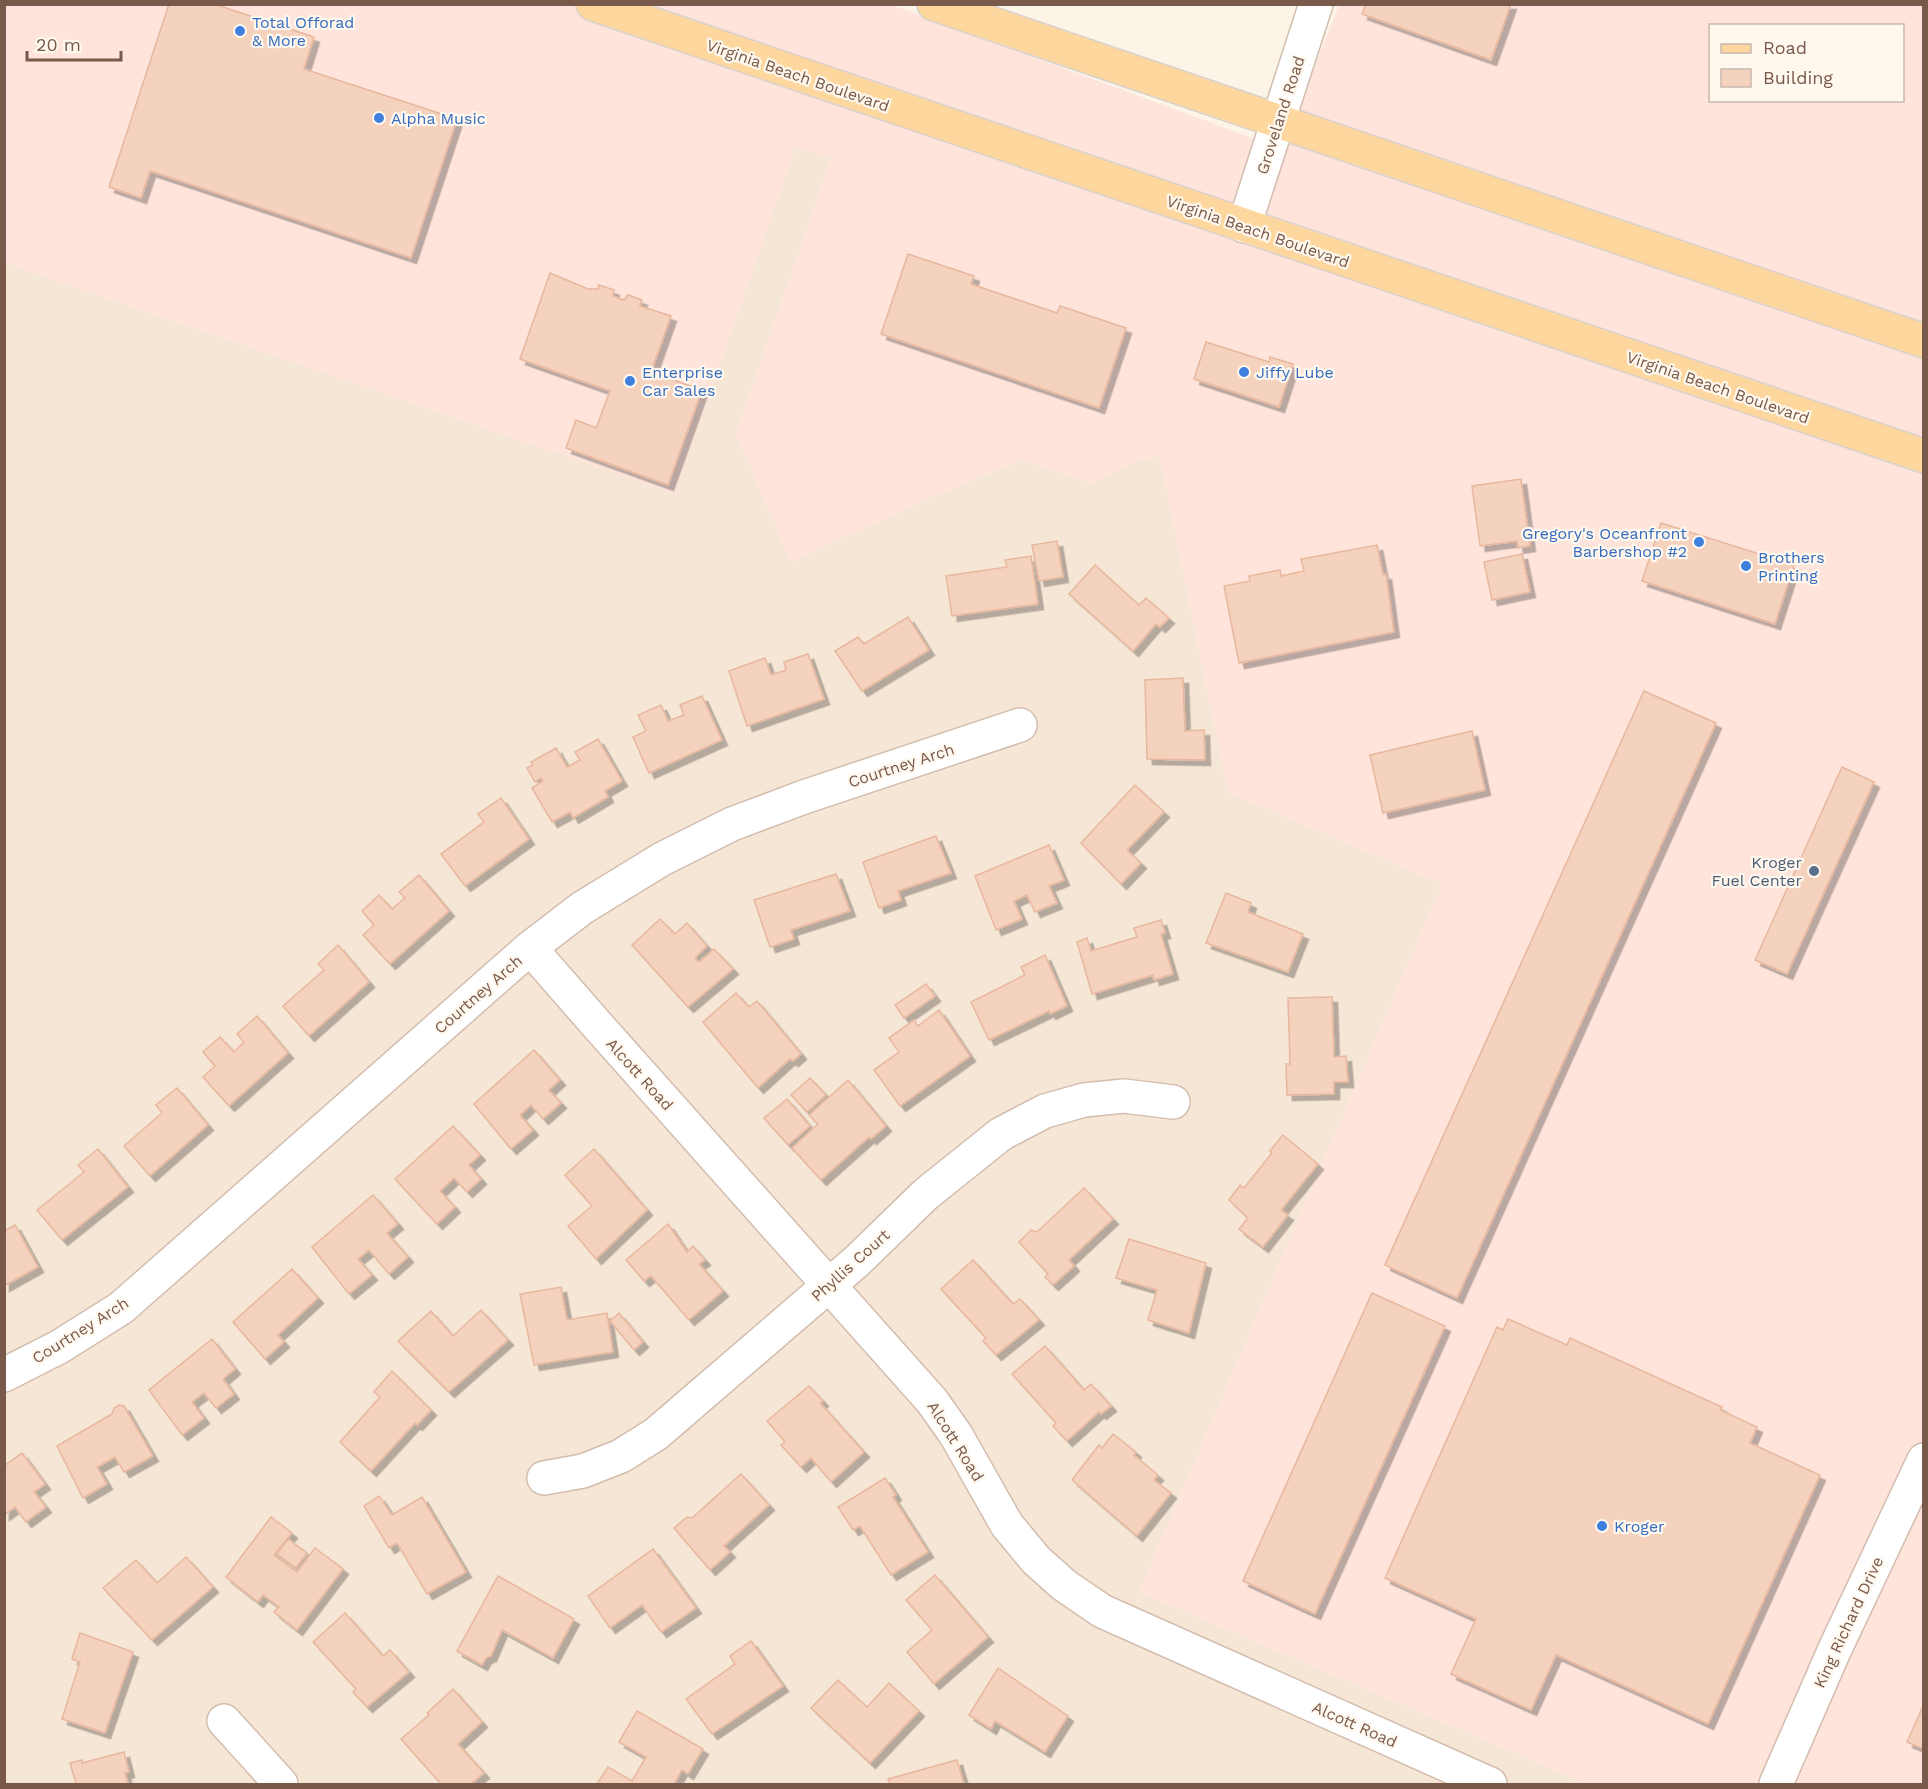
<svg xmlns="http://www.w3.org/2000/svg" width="1928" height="1789" font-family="'Work Sans',sans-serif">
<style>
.residential{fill:#f5e6d5}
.commercial{fill:#fee4db;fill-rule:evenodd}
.building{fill:#f4d2be;stroke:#e8b79d;stroke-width:1.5;filter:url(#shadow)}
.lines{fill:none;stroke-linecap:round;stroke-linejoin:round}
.minor-casing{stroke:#d3bdaf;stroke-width:36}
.primary-casing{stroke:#d9d1cc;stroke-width:36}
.minor{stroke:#fff;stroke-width:33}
.primary{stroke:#fed79e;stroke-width:33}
.shop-dot{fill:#3f7fe0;stroke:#fff8ef;stroke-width:2}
.service-dot{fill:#5c6f8a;stroke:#fff8ef;stroke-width:2}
.labels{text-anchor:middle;stroke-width:4.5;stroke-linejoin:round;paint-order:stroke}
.shop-label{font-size:16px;fill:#366cbe;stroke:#fff8ef;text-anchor:start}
.street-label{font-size:16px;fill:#79594a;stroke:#fff8ef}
.service-label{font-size:16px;fill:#4e5e75;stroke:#fff8ef;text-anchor:end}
</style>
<defs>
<filter id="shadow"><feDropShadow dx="5.5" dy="5.5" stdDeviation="0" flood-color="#0004"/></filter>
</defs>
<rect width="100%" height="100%" fill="#fdf4e8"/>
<!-- residential -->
<polygon class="residential" points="795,146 831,158 736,434 791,562 910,507 1021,460 1092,483 1140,459 1160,457 1228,792 1442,884 1139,1592 1588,1784 5,1784 5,263 674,493"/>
<!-- commercial -->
<path class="commercial" d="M5 5H892L1282 149 1339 5H1923V1784H1588L1139 1592 1442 884 1228 792 1160 457 1140 459 1092 483 1021 460 910 507 791 562 736 434 831 158 796 147 675 494 5 263ZM1710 26H1902V100H1710Z"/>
<!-- building -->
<g class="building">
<polygon points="169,4 214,4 314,37 304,69 457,119 411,258 150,171 141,198 109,187"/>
<polygon points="1366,4 1511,4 1491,60 1362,14"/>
<polygon points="908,254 974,276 971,284 1057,313 1060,306 1126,328 1099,408 881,334"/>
<polygon points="550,273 588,289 598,289 599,285 614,290 613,296 624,300 628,295 642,300 640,306 671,316 651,372 702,390 668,485 566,448 576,420 596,428 610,391 520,359"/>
<polygon points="1206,342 1269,362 1270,357 1293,364 1279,407 1194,379"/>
<polygon points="1521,479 1530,546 1518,548 1517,541 1480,546 1472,486"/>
<polygon points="1661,523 1794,565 1775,624 1642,581"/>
<polygon points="1057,541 1063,577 1039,581 1032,545"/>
<polygon points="1377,545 1383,575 1386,574 1394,632 1239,663 1224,586 1250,581 1249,576 1280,570 1281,576 1304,571 1301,559"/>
<polygon points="1522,554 1530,592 1492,600 1484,562"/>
<polygon points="1031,556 1038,604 952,616 946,576 1007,567 1005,560"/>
<polygon points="1095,565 1139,605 1146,598 1169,618 1160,627 1156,624 1133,651 1069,594"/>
<polygon points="908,617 929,650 862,691 835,651 858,637 864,644"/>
<polygon points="808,654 824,699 747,726 729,671 765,658 771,675 786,670 784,662"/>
<polygon points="1183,678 1185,731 1204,730 1205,760 1147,759 1145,680"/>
<polygon points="1644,691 1716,723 1457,1298 1385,1265"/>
<polygon points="702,696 722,740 649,773 633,737 646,731 638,715 661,705 668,721 684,715 680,705"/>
<polygon points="1472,731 1485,790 1383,813 1370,755"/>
<polygon points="598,739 622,781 605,791 608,797 573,818 570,812 552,822 532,788 543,781 541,778 535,782 527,768 533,765 531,762 556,748 567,767 580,760 575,752"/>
<polygon points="1842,767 1874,782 1787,974 1755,960"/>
<polygon points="1135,785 1164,812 1127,850 1141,863 1121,884 1081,843"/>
<polygon points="501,798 529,839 465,886 441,854 484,822 478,814"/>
<polygon points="936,836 951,873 898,891 901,900 879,908 863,862"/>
<polygon points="1049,845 1064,880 1049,886 1057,903 1035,912 1027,895 1014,901 1022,919 996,930 975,876"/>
<polygon points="836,874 850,911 791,930 794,939 770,947 754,900"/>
<polygon points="419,875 449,911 390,964 363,935 374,925 362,911 379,895 392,909 405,898 399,892"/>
<polygon points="1226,893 1251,903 1248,912 1303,934 1288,972 1206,943"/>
<polygon points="660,919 675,934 687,923 707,946 695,958 699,962 714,949 733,969 688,1007 632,945"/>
<polygon points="1161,920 1165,933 1161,934 1173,974 1154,980 1153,975 1092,994 1077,942 1087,938 1091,951 1137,937 1134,928"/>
<polygon points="338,945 369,982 309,1036 283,1006 324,970 318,964"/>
<polygon points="1045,955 1067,1006 1050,1014 1049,1011 989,1040 971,1002 1025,975 1021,967"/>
<polygon points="926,984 935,996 904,1018 895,1005"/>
<polygon points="736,993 749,1007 757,1001 801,1054 793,1061 790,1059 758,1088 703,1022"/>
<polygon points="1332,997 1334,1057 1346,1056 1348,1082 1334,1082 1334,1094 1287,1095 1286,1064 1290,1064 1288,998"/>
<polygon points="939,1010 970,1056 900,1106 874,1070 899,1052 889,1038 914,1020 918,1026"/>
<polygon points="257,1016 288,1053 229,1106 203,1077 215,1066 203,1052 220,1037 234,1052 244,1042 237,1034"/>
<polygon points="534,1050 560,1080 549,1090 561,1103 543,1119 531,1105 520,1115 533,1130 511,1149 474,1104"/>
<polygon points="810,1078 826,1095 807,1112 791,1095"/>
<polygon points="848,1080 886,1126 871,1139 869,1137 821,1180 792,1148 818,1124 809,1115"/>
<polygon points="177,1088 208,1125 150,1176 124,1146 162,1113 156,1105"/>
<polygon points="787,1099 810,1126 788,1145 764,1118"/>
<polygon points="453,1126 480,1155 469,1165 481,1179 467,1192 454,1178 440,1191 455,1207 437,1224 395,1179"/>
<polygon points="1283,1135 1318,1164 1281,1210 1288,1215 1263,1247 1239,1229 1248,1218 1229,1200 1240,1185 1244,1188 1272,1153 1270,1151"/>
<polygon points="98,1149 128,1187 62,1240 37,1210 84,1172 78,1165"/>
<polygon points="594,1149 647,1210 596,1259 568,1226 592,1206 565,1175"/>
<polygon points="1084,1188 1113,1219 1069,1260 1074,1266 1053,1285 1045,1277 1048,1274 1019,1242 1031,1230 1037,1232"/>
<polygon points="373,1195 398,1224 387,1233 408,1257 389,1274 369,1250 358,1259 372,1275 349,1294 312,1247"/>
<polygon points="668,1224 687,1252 693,1246 705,1260 699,1264 723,1291 689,1320 651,1276 644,1281 626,1260"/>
<polygon points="15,1225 38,1267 4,1286 4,1231"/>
<polygon points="1129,1239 1206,1263 1189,1333 1148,1320 1157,1290 1116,1278"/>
<polygon points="973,1260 1013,1304 1020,1299 1039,1320 996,1355 983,1341 986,1338 941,1289"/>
<polygon points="292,1269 318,1298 278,1335 284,1342 265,1359 233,1322"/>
<polygon points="561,1287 567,1320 607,1313 613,1352 534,1365 520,1294"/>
<polygon points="1372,1293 1445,1326 1315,1614 1243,1581"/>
<polygon points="481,1310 508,1340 449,1392 398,1341 431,1311 453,1336"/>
<polygon points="619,1313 643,1342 634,1350 610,1321"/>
<polygon points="1508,1319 1567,1345 1570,1338 1722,1407 1720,1410 1757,1427 1750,1443 1820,1475 1708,1724 1556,1655 1531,1710 1451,1674 1476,1619 1385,1578 1497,1327 1503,1330"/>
<polygon points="212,1339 235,1369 223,1379 234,1394 216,1408 204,1393 192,1402 204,1418 182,1435 149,1390"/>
<polygon points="1045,1346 1084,1390 1091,1384 1111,1406 1101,1414 1099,1412 1067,1441 1053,1426 1056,1423 1012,1374"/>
<polygon points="392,1371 431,1410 417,1425 415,1423 371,1471 340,1442 380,1397 374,1392"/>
<polygon points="809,1386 823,1401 820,1403 864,1452 831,1482 811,1458 801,1467 781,1445 785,1442 767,1421"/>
<polygon points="119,1405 124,1406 153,1456 124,1472 115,1457 97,1467 107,1484 83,1498 57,1446 112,1414 114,1408"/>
<polygon points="1113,1434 1136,1452 1134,1455 1158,1475 1154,1480 1171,1493 1137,1536 1072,1480 1099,1445 1102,1448"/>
<polygon points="22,1453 45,1484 34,1492 46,1507 26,1522 15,1507 4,1515 4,1466"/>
<polygon points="741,1474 769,1505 724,1546 730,1552 710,1570 674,1528 687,1517 692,1518"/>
<polygon points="885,1478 896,1495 893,1497 928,1552 891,1575 860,1526 853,1530 838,1507"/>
<polygon points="379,1496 392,1515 422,1497 466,1572 427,1594 397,1543 389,1548 364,1506"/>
<polygon points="271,1517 292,1533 274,1555 297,1572 315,1548 343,1569 297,1630 274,1612 279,1607 263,1595 258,1602 226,1577"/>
<polygon points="288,1539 307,1553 296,1568 277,1554"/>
<polygon points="653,1549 696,1608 661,1632 642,1605 610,1628 588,1596"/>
<polygon points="186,1557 213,1587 152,1640 103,1588 136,1560 157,1583"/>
<polygon points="935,1575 988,1637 934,1684 907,1652 932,1630 906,1600"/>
<polygon points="498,1576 574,1619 553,1658 502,1630 491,1656 486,1658 482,1665 457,1651"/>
<polygon points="345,1613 383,1656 390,1650 409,1672 367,1707 353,1692 356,1689 313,1642"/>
<polygon points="80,1633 133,1652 105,1733 62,1719 80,1662 72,1659"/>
<polygon points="751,1641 783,1686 712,1734 686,1699 735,1664 730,1656"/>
<polygon points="998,1668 1068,1716 1045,1752 995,1721 991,1729 969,1715"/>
<polygon points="838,1680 867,1707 889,1683 919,1711 870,1763 811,1708"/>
<polygon points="453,1689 482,1722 458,1744 484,1773 471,1784 441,1784 401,1739 429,1715 427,1713"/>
<polygon points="1924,1704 1924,1749 1907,1742"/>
<polygon points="637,1711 703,1749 688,1774 682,1770 674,1784 597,1784 608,1767 632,1781 646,1757 619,1742"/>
<polygon points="124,1752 129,1772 125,1773 128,1784 76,1784 70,1763 82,1760 82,1763"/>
<polygon points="957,1760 964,1784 890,1784 888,1779"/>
</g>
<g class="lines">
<defs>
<g id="minor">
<polyline points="1244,226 1316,4"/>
<polyline points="530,948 599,1027 932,1401 956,1435 1007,1525 1036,1560 1064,1585 1102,1611 1490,1784"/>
<polyline points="4,1375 59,1347 121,1308 530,948 582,908 662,859 732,824 804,797 1020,725"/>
<polyline points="544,1478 583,1471 621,1456 656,1434 857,1261 926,1194 1001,1134 1045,1111 1084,1100 1124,1096 1173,1102"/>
<polyline points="224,1721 281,1784"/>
<polyline points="1776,1784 1834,1651 1924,1460"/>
</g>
<g id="primary">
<polyline points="593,4 1924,456"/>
<polyline points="934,4 1924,341"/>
</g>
</defs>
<!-- minor casing -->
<use href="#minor" class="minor-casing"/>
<!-- primary casing -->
<use href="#primary" class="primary-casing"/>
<!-- minor -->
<use href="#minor" class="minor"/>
<!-- primary -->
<use href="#primary" class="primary"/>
</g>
<!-- markers -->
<g class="shop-dot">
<circle cx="240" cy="31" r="6"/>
<circle cx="379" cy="118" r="6"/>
<circle cx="1244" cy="372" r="6"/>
<circle cx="630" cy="381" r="6"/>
<circle cx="1699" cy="542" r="6"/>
<circle cx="1746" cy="566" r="6"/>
<circle cx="1602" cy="1526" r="6"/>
</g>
<circle class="service-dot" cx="1814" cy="871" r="6"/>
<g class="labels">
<!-- shop labels -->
<g class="shop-label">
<text x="252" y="28">Total Offorad<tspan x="252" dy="18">&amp; More</tspan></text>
<text x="391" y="124">Alpha Music</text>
<text x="642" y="378">Enterprise<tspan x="642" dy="18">Car Sales</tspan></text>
<text x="1256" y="378">Jiffy Lube</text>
<text x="1687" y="539" text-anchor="end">Gregory's Oceanfront<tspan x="1687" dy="18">Barbershop #2</tspan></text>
<text x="1758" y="563">Brothers<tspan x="1758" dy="18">Printing</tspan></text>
<text x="1614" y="1532">Kroger</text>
</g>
<!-- street labels -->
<g class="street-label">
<text transform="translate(798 75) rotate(19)" y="6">Virginia Beach Boulevard</text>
<text transform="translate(1280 115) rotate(-72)" y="6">Groveland Road</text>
<text transform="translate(1258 231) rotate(19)" y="6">Virginia Beach Boulevard</text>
<text transform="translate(1718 387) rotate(19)" y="6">Virginia Beach Boulevard</text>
<text transform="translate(901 765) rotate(-18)" y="6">Courtney Arch</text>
<text transform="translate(478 994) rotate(-41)" y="6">Courtney Arch</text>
<text transform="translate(640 1074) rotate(48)" y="6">Alcott Road</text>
<text transform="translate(850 1265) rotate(-42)" y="6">Phyllis Court</text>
<text transform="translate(80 1330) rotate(-32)" y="6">Courtney Arch</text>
<text transform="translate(956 1441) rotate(58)" y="6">Alcott Road</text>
<text transform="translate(1848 1622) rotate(-65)" y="6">King Richard Drive</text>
<text transform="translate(1355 1724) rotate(24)" y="6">Alcott Road</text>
</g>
<!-- service labels -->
<g class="service-label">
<text x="1802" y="868">Kroger<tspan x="1802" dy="18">Fuel Center</tspan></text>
</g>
</g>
<!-- border -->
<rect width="1928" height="1789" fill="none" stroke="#79594a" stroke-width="12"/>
<!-- legend -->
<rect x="1709" y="24" width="195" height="78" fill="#fff8ef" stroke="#c9b8ad" stroke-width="1.5"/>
<rect x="1721" y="44" width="30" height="9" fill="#fed79e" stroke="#c9b8ad" stroke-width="1.5"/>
<text x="1763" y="54" font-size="18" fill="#79594a">Road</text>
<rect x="1721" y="69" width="30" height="18" fill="#f4d2be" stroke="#c9b8ad" stroke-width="1.5"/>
<text x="1763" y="84" font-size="18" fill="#79594a">Building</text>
<!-- scale -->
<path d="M27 51v9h94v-9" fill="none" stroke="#79594a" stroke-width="3"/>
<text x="36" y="51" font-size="18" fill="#79594a" stroke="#fff8ef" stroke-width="4.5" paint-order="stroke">20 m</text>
</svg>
